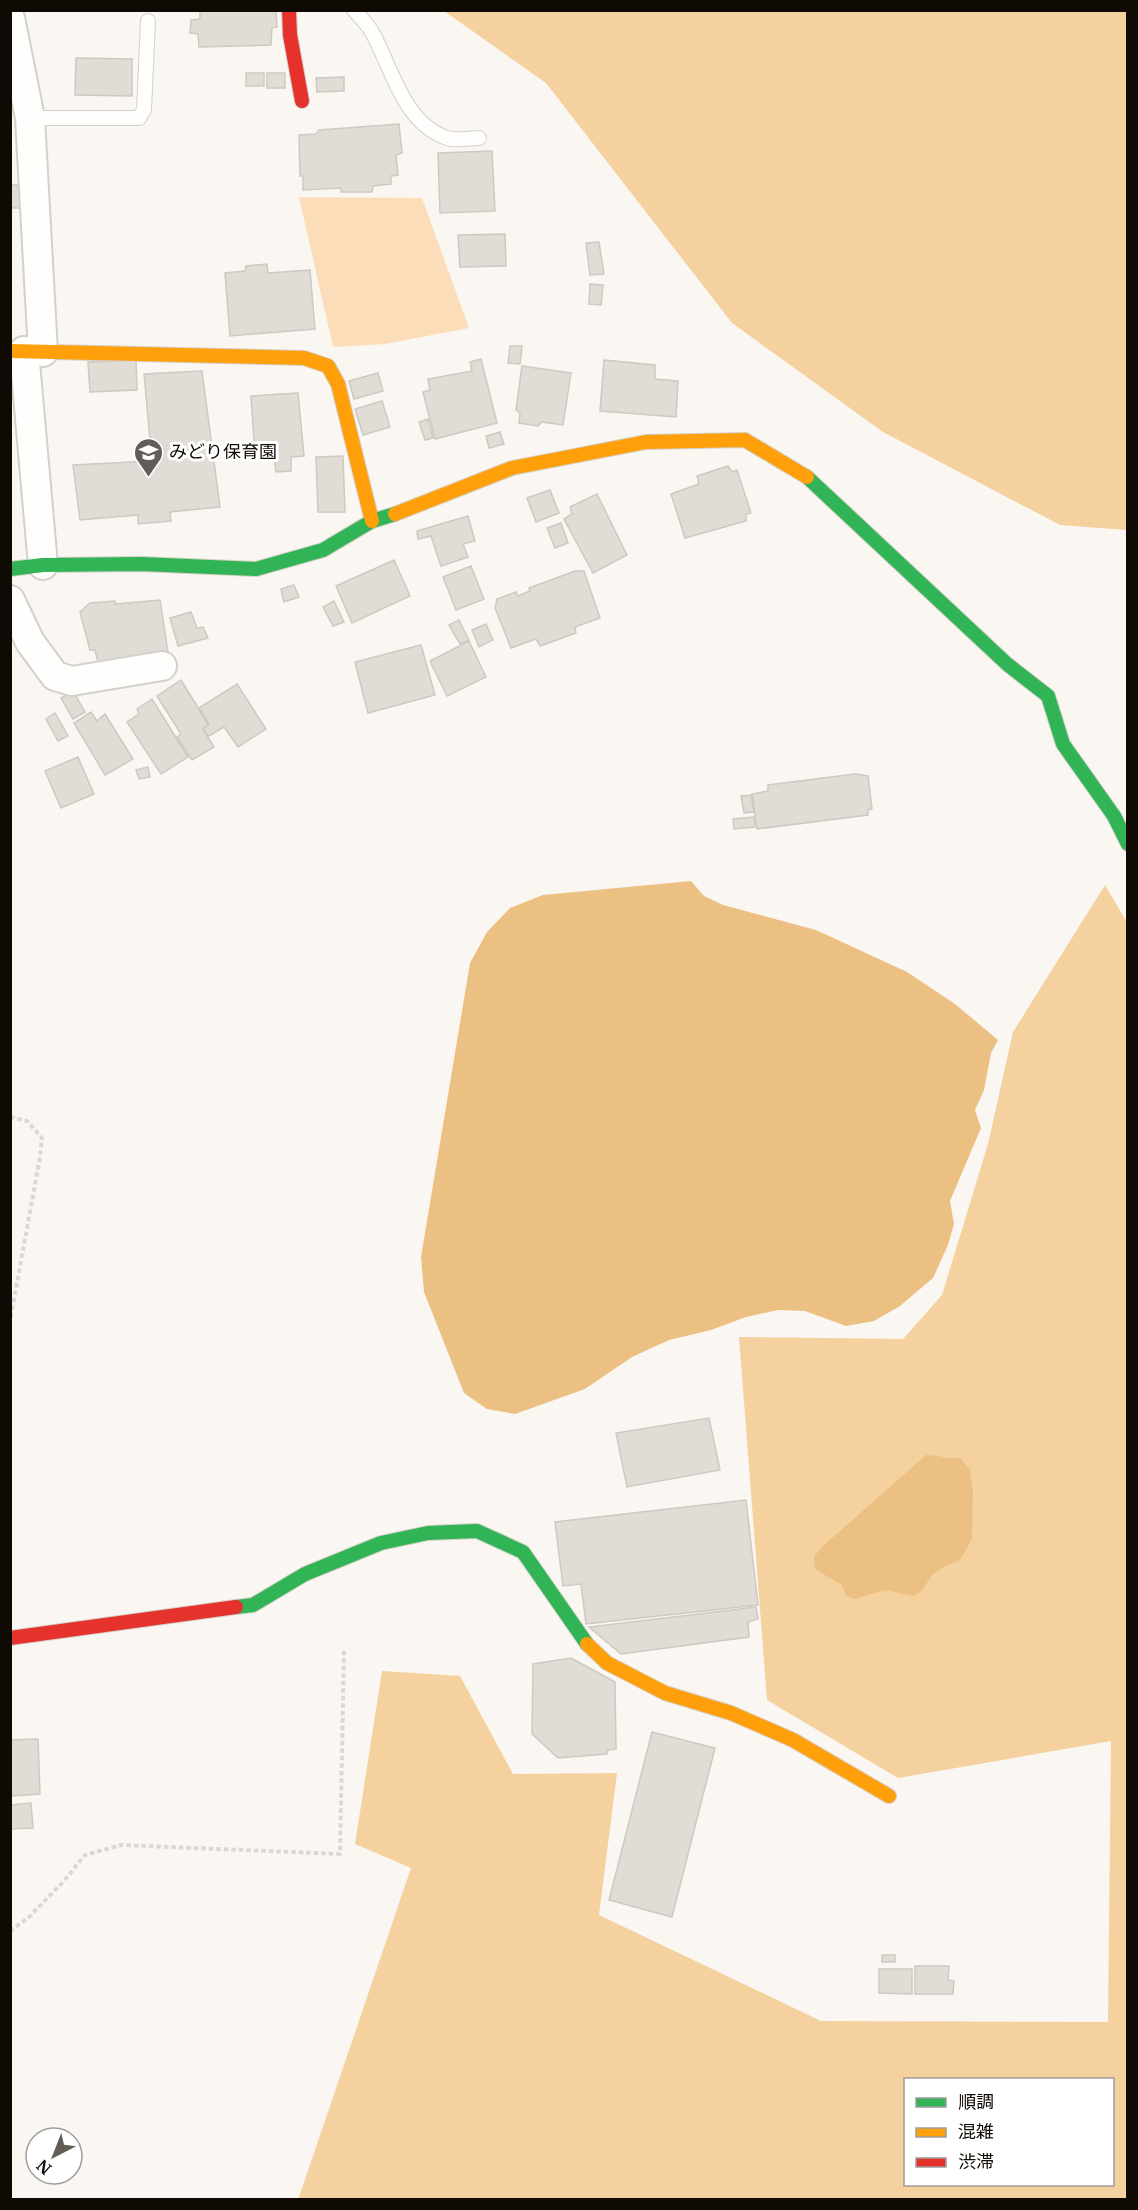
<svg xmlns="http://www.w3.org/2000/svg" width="1138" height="2210" font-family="Merriweather,'Noto Sans JP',serif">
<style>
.green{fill:#fbdeb9}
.forest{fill:#f4d19e;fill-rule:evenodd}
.water{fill:#ecc082}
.building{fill:#e1dcd5;stroke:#cec9c2;stroke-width:1.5}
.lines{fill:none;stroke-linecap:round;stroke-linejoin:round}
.lane-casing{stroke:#d5d0c9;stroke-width:16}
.street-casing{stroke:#d5d0c9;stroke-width:32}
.fast-casing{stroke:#d5d0c9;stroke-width:16}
.slow-casing{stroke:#d5d0c9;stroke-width:16}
.jam-casing{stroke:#d5d0c9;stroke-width:16}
.path{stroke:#dad8d7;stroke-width:4;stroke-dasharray:4.5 3;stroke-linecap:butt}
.lane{stroke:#fefefd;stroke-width:14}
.street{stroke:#fefefd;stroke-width:28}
.fast{stroke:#30b455;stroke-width:14}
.slow{stroke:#ff9f0a;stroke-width:14}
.jam{stroke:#e5322d;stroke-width:14}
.labels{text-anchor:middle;stroke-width:6;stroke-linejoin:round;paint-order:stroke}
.poi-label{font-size:18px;fill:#100a04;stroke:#fff;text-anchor:start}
</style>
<rect width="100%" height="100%" fill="#faf6f1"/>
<!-- green -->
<polygon class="green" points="299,197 422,198 469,328 385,344 333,347"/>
<!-- forest -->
<g class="forest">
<polygon points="444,11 1127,11 1127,530 1060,525 883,432 732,323 546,83"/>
<path d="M1105 885 1128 924 1127 2199 298 2200 411 1868 355 1844 382 1671 460 1676 513 1774 617 1773 599 1915 821 2021 1108 2022 1111 1741 898 1778 767 1700 739 1337 903 1339 942 1295 988 1144 1013 1032ZM906 2080H1112V2184H906Z"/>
</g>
<!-- water -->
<g class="water">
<polygon points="691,881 704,896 723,905 816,930 907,972 955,1004 998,1040 991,1053 984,1090 975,1110 981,1128 950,1201 954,1224 948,1245 933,1278 900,1306 874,1321 846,1326 805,1311 778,1310 746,1317 711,1330 669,1340 632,1357 585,1389 515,1414 487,1409 464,1393 424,1292 421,1257 470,963 487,932 510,908 543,895"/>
<path d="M926 1455C938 1455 948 1459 960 1458L970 1469 973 1492 972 1539 960 1560C949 1565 938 1568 930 1578 925 1586 923 1591 914 1596L885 1590 855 1599 846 1596 842 1585 815 1569 814 1557 822 1547Z"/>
</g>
<!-- building -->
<g class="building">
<polygon points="200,10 276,10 277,27 272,28 271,45 199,47 198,34 190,33 191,20 200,19"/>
<polygon points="76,58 132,59 132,96 75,95"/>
<rect x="246" y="73" width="18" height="13"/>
<rect x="267" y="73" width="18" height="15"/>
<polygon points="344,77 344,91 317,92 316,78"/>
<polygon points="399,124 402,153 396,155 398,175 391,176 391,184 373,186 372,192 341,192 341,188 303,190 303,176 300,176 299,135 316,134 319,130"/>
<polygon points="492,151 495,211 440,213 438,153"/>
<polygon points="11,185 23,185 23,208 10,208"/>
<polygon points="505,234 506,266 460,267 458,235"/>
<polygon points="599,242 604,274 590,275 586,243"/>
<polygon points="267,264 268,273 310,270 315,329 230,336 225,273 245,271 246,266"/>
<polygon points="590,284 603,285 601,305 589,304"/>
<polygon points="510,346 522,346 520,364 508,363"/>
<polygon points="481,359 497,423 435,439 423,392 430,390 428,379 472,371 470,362"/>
<polygon points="136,360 137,390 90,392 88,362"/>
<polygon points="604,360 655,365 655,379 678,381 676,417 600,411"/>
<polygon points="522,366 571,373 563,425 542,422 538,426 519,423 520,413 516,410"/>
<polygon points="202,371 220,507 170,512 171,521 138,524 138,515 80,520 73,465 152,461 144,374"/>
<polygon points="378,373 383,391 354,399 349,381"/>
<polygon points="298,393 304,456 291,457 291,471 276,472 274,454 255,455 251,396"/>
<polygon points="382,401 390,427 363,435 355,409"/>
<polygon points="428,419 433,438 425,440 419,422"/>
<polygon points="500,432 504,444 489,448 486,436"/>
<polygon points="343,456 345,512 318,512 316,457"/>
<polygon points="728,466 732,472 737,470 751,513 746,514 746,521 685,538 671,494 699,484 697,476"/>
<polygon points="550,490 559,513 536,522 527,498"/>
<polygon points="597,494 627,555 593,573 564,519 572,514 570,507"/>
<polygon points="468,516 475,541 463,544 468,557 441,566 431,536 418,539 417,531"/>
<polygon points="561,523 568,543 555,548 547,528"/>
<polygon points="394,560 410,596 352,623 336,586"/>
<polygon points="471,566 484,599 456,610 443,577"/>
<polygon points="575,571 584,571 600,618 575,627 576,633 540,646 536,639 511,648 495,608 497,599 516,592 518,596 530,591 529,588"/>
<polygon points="294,585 299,597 284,602 281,589"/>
<polygon points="160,600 168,652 98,662 95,650 90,650 80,612 90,603 115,601 115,604"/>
<polygon points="334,601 344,622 333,626 323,607"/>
<polygon points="191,612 197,628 203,627 208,638 178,646 170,618"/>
<polygon points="459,620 469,640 460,644 449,625"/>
<polygon points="486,624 493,640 479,647 472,630"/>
<polygon points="469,641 486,677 447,696 430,661"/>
<polygon points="421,645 435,695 368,713 355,662"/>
<polygon points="181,680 208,724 203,729 214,747 192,760 177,737 181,734 157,696"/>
<polygon points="237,684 266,729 238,747 224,727 209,736 203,729 209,724 199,708"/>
<polygon points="73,691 85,712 73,719 61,698"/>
<polygon points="152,699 188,757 161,774 127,722 139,714 137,709"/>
<polygon points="91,712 97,721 105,714 133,759 105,775 74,723"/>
<polygon points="55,713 68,736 58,741 46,719"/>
<polygon points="78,757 94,794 61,808 45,771"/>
<polygon points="148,767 150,777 139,779 136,770"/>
<polygon points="855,774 868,776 872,809 868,810 868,815 757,829 752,794 768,791 768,785"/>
<polygon points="751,795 754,812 744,813 741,796"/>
<polygon points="754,817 755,827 734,829 733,819"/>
<polygon points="709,1418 720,1470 627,1487 616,1433"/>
<polygon points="746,1500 758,1605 586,1624 581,1584 563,1586 555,1522"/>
<polygon points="756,1607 758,1619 748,1622 749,1637 621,1654 589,1627"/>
<polygon points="571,1658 615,1682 616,1749 608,1750 607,1754 558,1758 532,1734 533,1664"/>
<polygon points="652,1732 715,1748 672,1917 609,1900"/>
<polygon points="38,1739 40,1794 10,1796 10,1740"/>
<polygon points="31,1803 33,1828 10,1829 10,1805"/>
<rect x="882" y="1955" width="13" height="7"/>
<polygon points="915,1966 949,1966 948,1980 954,1981 953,1994 915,1994"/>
<polygon points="879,1969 912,1969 912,1994 879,1993"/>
</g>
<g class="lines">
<defs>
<g id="lane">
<path d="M354 10C360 17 367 24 372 32 392 68 403 123 447 138 456 141 470 138 479 138"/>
<polyline points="30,118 139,118 144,110 148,21"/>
</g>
<g id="street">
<polyline points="10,18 30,118 43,352"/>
<polyline points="24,351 43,565"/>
<polyline points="10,600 30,642 55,676 72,681 162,666"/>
</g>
<g id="fast">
<polyline points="807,477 1007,664 1048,696 1063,744 1114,816 1128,844"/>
<polyline points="10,569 43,565 142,564 256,569 323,550 372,521 395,514"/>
<polyline points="236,1607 253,1605 305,1574 381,1543 428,1533 477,1531 523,1552 587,1644"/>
</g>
<g id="slow">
<polyline points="10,351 304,358 328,366 338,384 372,521"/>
<polyline points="395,514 512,468 646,442 745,440 807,477"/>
<polyline points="587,1644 607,1663 665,1693 731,1713 793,1740 889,1796"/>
</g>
<g id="jam">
<polyline points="289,10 290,35 302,101"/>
<polyline points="10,1638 236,1607"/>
</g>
</defs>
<!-- lane casing -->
<use href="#lane" class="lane-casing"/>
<!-- street casing -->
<use href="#street" class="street-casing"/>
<!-- fast casing -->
<use href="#fast" class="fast-casing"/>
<!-- slow casing -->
<use href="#slow" class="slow-casing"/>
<!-- jam casing -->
<use href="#jam" class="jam-casing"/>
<!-- path -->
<g class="path">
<polyline points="10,1117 27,1121 42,1138 40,1157 10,1321"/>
<polyline points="10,1931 28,1918 63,1882 85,1855 121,1845 340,1854 344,1651"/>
</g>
<!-- lane -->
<use href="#lane" class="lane"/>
<!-- street -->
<use href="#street" class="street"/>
<!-- fast -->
<use href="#fast" class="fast"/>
<!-- slow -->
<use href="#slow" class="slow"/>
<!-- jam -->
<use href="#jam" class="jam"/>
</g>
<!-- icons -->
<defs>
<symbol id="school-pin" viewBox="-11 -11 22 30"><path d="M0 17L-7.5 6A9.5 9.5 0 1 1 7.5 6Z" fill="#625d57" stroke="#fff"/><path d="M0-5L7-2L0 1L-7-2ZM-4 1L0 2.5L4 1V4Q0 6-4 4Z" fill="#fff"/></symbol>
</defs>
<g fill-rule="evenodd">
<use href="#school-pin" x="132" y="436" width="33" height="45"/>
</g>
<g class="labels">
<!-- poi labels -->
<g class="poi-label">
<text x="169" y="458">みどり保育園</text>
</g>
</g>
<!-- border -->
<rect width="1138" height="2210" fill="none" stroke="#100a04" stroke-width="24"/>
<!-- legend -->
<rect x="904" y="2078" width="210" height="108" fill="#ffffff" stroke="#9f9d9b" stroke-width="1.5"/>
<rect x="916" y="2098" width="30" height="9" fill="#30b455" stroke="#9f9d9b" stroke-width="1.5"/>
<text x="958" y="2108" font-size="18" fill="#100a04">順調</text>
<rect x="916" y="2128" width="30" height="9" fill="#ff9f0a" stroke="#9f9d9b" stroke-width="1.5"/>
<text x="958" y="2138" font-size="18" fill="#100a04">混雑</text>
<rect x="916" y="2158" width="30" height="9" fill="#e5322d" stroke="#9f9d9b" stroke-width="1.5"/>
<text x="958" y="2168" font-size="18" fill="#100a04">渋滞</text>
<!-- north arrow -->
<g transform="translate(54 2156) rotate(222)"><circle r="28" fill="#ffffff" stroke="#9f9d9b" stroke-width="1.5"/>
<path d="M0-4.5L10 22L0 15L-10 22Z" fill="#625d57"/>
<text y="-9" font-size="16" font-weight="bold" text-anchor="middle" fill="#100a04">N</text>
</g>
</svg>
